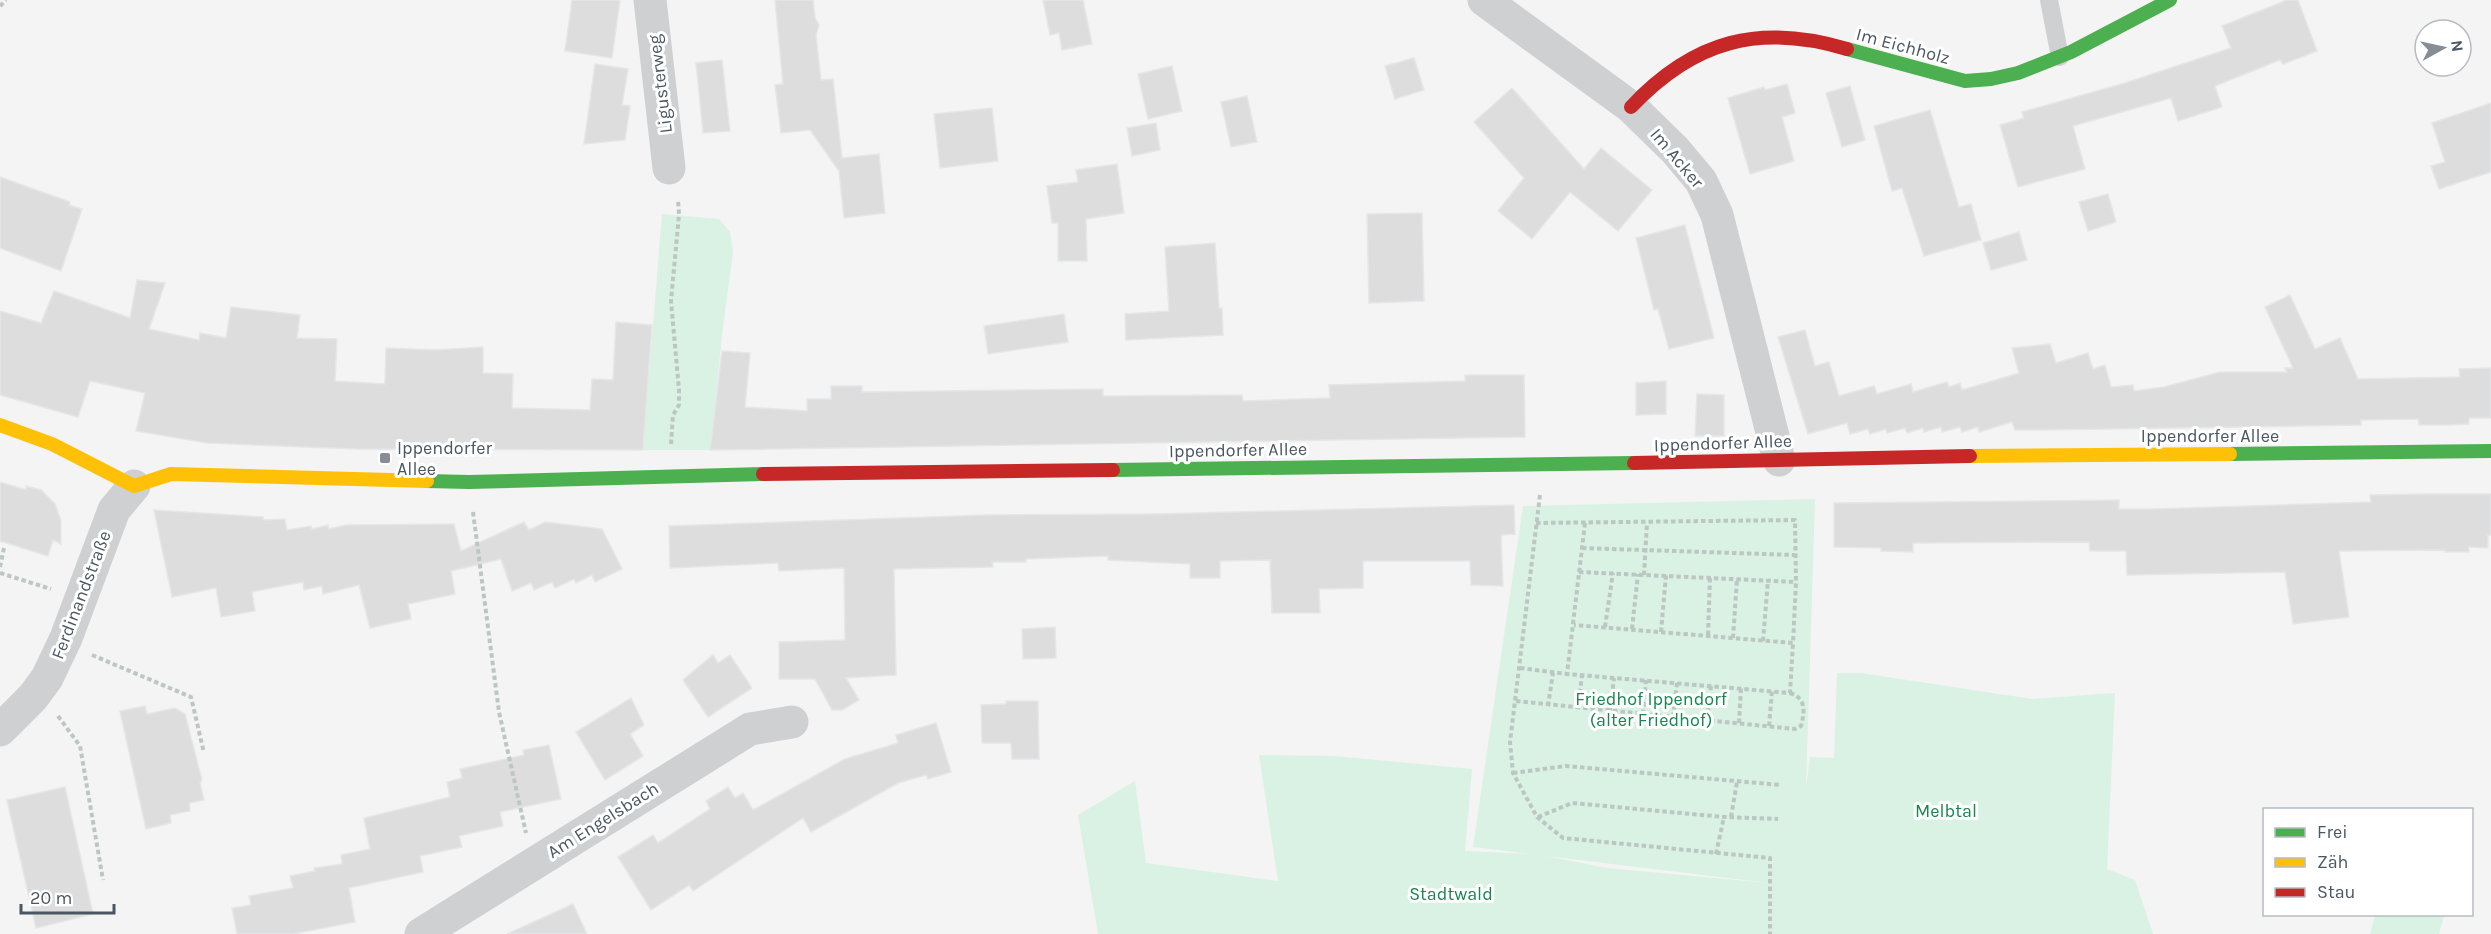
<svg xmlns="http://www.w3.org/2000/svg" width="2491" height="934" font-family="Karla,sans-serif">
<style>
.green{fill:#d9f2e3;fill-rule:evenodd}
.building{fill:#ddddde;stroke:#e5e6e7;stroke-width:1.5}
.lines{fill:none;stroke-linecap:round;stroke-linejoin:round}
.path{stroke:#bcc7c4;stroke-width:4;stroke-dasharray:4.5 3;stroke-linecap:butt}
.lane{stroke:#ced0d2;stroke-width:18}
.street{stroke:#ced0d2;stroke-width:33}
.fast{stroke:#4caf50;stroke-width:14}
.slow{stroke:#ffc107;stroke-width:14}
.jam{stroke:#c62828;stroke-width:14}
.poi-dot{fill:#868d94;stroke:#fff;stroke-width:2}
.labels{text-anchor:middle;stroke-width:6;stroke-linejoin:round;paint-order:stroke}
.street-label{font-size:18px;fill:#4a5661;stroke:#fff}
.poi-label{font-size:18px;fill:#4a5661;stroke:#fff;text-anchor:start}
.park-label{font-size:18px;fill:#17864f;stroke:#fff}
</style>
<rect width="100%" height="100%" fill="#f4f4f4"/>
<!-- green -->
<g class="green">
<polygon points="662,214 719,219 730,232 733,253 723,326 710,450 643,450"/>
<path d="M1815 499 1806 788 1810 757 1834 758 1837 673H1861L2032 699 2115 693 2107 869 2135 880 2153 934H1098L1078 815 1135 781 1146 863 1278 881 1259 755 1334 756 1472 769 1465 851 1530 854 1473 847 1523 506ZM1546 856 1769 883 1607 868Z"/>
<polygon points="2375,915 2375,914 2444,915 2439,934 2370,934"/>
</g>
<!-- building -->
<g class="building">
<polygon points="572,0 620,0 612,58 565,51"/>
<polygon points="775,0 813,0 815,18 819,25 816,35 821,80 833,79 842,158 879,154 885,213 844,218 839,171 810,130 781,133 775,85 783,84"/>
<polygon points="1043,0 1083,0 1092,44 1062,50 1059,33 1050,35"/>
<polygon points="2287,0 2298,0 2317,51 2283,64 2280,60 2215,86 2222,107 2178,121 2171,98 2073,126 2085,169 2018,187 2000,125 2024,118 2022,112 2125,83 2231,48 2222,26"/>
<polygon points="1414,58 1424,90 1395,99 1385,66"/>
<polygon points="722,60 730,131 703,133 696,63"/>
<polygon points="595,64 628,69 622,105 630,106 625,140 584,144"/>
<polygon points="1172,66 1182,111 1148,119 1138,74"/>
<polygon points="1787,84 1795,113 1782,117 1794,161 1750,174 1728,98 1764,87 1765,90"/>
<polygon points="1850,86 1865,140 1842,147 1826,93"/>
<polygon points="1512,88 1584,169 1601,148 1652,190 1618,231 1570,192 1532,239 1498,211 1524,178 1474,122"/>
<polygon points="1247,96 1257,142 1231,147 1221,102"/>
<polygon points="2491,103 2491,172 2439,189 2431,166 2445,162 2432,123"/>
<polygon points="992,108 998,161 940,168 934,114"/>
<polygon points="1930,110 1959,207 1971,204 1981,240 1924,256 1902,188 1892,191 1874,126"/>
<polygon points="1156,123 1160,150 1132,156 1127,128"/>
<polygon points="1117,164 1124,213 1086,219 1087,261 1058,261 1058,223 1052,223 1047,186 1078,182 1076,170"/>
<polygon points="0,177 70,202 69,205 82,209 61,271 0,248"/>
<polygon points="2108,194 2116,222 2088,231 2079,202"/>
<polygon points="1422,213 1424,301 1369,303 1367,214"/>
<polygon points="1685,225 1714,338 1669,349 1658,309 1654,310 1636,238"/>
<polygon points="2019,232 2027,260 1991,270 1983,243"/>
<polygon points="1215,243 1219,308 1222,308 1223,335 1126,340 1125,314 1169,311 1165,247"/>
<polygon points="137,280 165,283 149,329 199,340 200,333 226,338 231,307 300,315 297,338 337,339 335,381 385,384 386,348 436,350 483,347 483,373 513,374 512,408 590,410 592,379 613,380 616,322 652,325 643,450 356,449 207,443 136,431 145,393 90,381 78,417 0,395 0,311 41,323 54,291 130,318"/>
<polygon points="2290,295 2315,349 2340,338 2358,379 2460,377 2459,369 2491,368 2491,418 2469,418 2469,424 2449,425 2419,425 2418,419 2361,420 2361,425 2043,430 2015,430 2012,422 1979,432 1978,427 1962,432 1960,427 1942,432 1941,427 1924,432 1923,428 1907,433 1905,428 1887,433 1886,429 1870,434 1868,429 1850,434 1847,423 1808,434 1778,337 1805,330 1815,366 1829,362 1839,396 1874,386 1877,394 1911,384 1913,392 1947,382 1949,387 1960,383 1962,390 2019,373 2012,348 2050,344 2056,363 2088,353 2093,369 2105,365 2111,387 2133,385 2134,391 2164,387 2220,372 2287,372 2285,368 2293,368 2265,307"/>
<polygon points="1064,314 1068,342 988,354 984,326"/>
<polygon points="722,351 750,353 745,407 807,411 807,399 831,399 831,386 862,386 862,392 1103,389 1103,396 1242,395 1243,401 1330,398 1329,385 1465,381 1465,375 1524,375 1525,437 710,450"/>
<polygon points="1666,381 1666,414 1636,415 1636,383"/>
<polygon points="1697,394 1724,395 1724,436 1695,436"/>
<polygon points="0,482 26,490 26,486 41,490 55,504 61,520 61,544 53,540 48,556 0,541"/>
<polygon points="2423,494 2491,494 2491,535 2488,535 2488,548 2469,547 2469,552 2445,552 2445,550 2339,551 2349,617 2293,624 2285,572 2127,575 2126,551 2090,551 2089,542 1913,543 1913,552 1881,551 1881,548 1834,547 1834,503 2119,500 2119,509 2152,509 2371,502 2370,495"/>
<polygon points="1514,505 1515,534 1501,535 1503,586 1471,585 1470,561 1363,561 1363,588 1319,589 1320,613 1272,613 1270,560 1220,561 1220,578 1190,578 1190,564 1108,560 1108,556 1026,559 1026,562 992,562 993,567 894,569 896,675 846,678 859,700 842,710 832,710 815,679 779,679 779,642 845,640 844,568 779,571 778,563 670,568 669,526 987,515 1156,514"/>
<polygon points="154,510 263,517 264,520 285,519 287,530 311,526 312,529 328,525 329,529 346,525 454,524 461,551 524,522 529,530 545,522 602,529 622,569 595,582 592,575 576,583 574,579 555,588 552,582 534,590 531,583 512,591 501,559 451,571 455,594 408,604 411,619 370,628 359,585 323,594 322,586 304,590 303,582 252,592 255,611 221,617 216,588 172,597"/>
<polygon points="1055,627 1056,658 1023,659 1022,629"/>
<polygon points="713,655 718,663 730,655 752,688 708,717 683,680"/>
<polygon points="631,698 644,725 630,734 643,756 605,780 576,732"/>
<polygon points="1006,701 1038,701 1039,759 1012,759 1011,743 982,743 981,705 1006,704"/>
<polygon points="145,706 147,714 175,708 185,714 202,780 200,783 204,800 189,803 190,811 170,815 171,823 146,829 120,711"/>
<polygon points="936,723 951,772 928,779 926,775 898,783 811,832 803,818 693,891 689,885 651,910 618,857 653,835 658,843 710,809 706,801 728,787 735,798 743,793 753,810 845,759 898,743 896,735"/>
<polygon points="549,745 561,799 500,812 503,826 459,836 462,847 420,856 423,872 349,888 355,922 293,934 237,934 232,908 251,905 249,896 293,888 290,876 315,871 314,868 342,864 341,855 370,849 364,818 450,797 447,782 462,778 460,769 524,755 523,750"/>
<polygon points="65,787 93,914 36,928 7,800"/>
<polygon points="573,904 587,934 507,934 560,910"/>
</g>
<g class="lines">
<!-- path -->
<g class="path">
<polyline points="0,6 6,0"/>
<polyline points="671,444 673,415 679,405 679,390 671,301 679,215 678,199"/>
<polyline points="1540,495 1510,742 1513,773 1537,817 1563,838 1770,858 1770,934"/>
<polyline points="473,512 499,712 526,833"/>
<polyline points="1536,523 1795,520 1796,582 1793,643 1574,625"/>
<polyline points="1585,523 1567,674 1790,693 1793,643"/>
<polyline points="1582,548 1795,555"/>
<polyline points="0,567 4,548"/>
<polyline points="1579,572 1796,582"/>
<polyline points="0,573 51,589"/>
<polyline points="1644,575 1647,523"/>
<polyline points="1605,627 1613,573"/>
<polyline points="1632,629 1638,574"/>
<polyline points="1661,632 1666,575"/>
<polyline points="1708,635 1710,578"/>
<polyline points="1733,638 1737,579"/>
<polyline points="1763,641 1768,580"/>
<polyline points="92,655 191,697 204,753"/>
<polyline points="1520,668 1567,674"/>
<path d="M1516 701 1795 729 1801 726C1805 711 1806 698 1790 693"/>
<polyline points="1548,706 1553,673"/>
<polyline points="1578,708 1582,675"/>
<polyline points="1610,711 1614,678"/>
<polyline points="1643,714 1646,680"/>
<polyline points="58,716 80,746 103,880"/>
<polyline points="1673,717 1677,683"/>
<polyline points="1707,720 1711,686"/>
<polyline points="1739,723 1741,688"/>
<polyline points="1769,726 1772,691"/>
<polyline points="1513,773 1566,766 1781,785"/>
<polyline points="1538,817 1572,803 1724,817 1778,819"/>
<polyline points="1731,817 1737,782"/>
<polyline points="1716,854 1724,817"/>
</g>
<!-- lane -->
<polyline class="lane" points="2049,0 2060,57"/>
<!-- street -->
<g class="street">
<polyline points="650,0 669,168"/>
<polyline points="1484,0 1631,107 1675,150 1701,181 1717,215 1779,460"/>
<polyline points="0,730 33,697 47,678 66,638 114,510 134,486"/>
<polyline points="421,934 750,729 792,722"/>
</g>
<!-- fast -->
<g class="fast">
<polyline points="1847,49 1965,81 1991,79 2018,73 2071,52 2170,0"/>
<polyline points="2230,454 2491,451"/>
<polyline points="1113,470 1634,463"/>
<polyline points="427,481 469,482 763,474"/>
</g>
<!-- slow -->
<g class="slow">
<polyline points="0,425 52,444 134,486 171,474 427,481"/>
<polyline points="1970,456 2230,454"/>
</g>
<!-- jam -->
<g class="jam">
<path d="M1631 107C1694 40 1760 23 1847 49"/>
<polyline points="1634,463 1970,456"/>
<polyline points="763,474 1113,470"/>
</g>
</g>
<!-- markers -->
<rect class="poi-dot" x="379" y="452" width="12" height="12" rx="3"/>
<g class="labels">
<!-- street labels -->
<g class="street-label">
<text transform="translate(1903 46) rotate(15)" y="6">Im Eichholz</text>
<text transform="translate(660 84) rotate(-97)" y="6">Ligusterweg</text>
<text transform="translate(1677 158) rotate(50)" y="6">Im Acker</text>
<text x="2210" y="442">Ippendorfer Allee</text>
<text transform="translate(1723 443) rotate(-2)" y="6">Ippendorfer Allee</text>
<text transform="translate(1238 450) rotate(-1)" y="6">Ippendorfer Allee</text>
<text transform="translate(81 595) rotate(-69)" y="6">Ferdinandstraße</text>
<text transform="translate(603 820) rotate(-32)" y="6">Am Engelsbach</text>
</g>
<!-- poi labels -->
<g class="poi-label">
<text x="397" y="454">Ippendorfer<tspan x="397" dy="21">Allee</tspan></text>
</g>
<!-- park labels -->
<g class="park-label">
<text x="1651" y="705">Friedhof Ippendorf<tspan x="1651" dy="21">(alter Friedhof)</tspan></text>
<text x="1946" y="817">Melbtal</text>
<text x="1451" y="900">Stadtwald</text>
</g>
</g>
<!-- legend -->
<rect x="2263" y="808" width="210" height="108" fill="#ffffff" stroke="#b7bbc0" stroke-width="1.5"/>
<rect x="2275" y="828" width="30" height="9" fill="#4caf50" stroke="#b7bbc0" stroke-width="1.5"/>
<text x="2317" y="838" font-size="18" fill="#4a5661">Frei</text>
<rect x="2275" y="858" width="30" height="9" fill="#ffc107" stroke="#b7bbc0" stroke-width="1.5"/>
<text x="2317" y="868" font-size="18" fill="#4a5661">Zäh</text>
<rect x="2275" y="888" width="30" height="9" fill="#c62828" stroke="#b7bbc0" stroke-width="1.5"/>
<text x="2317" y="898" font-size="18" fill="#4a5661">Stau</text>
<!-- north arrow -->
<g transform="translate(2443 48) rotate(82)"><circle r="28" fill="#ffffff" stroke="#b7bbc0" stroke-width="1.5"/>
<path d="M0-4.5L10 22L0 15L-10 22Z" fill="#868d94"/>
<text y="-9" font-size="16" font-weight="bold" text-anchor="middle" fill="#4a5661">N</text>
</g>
<!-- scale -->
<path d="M21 904v9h93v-9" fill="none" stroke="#4a5661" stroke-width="3"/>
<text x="30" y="904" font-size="18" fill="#4a5661" stroke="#ffffff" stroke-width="4.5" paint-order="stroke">20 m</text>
</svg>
